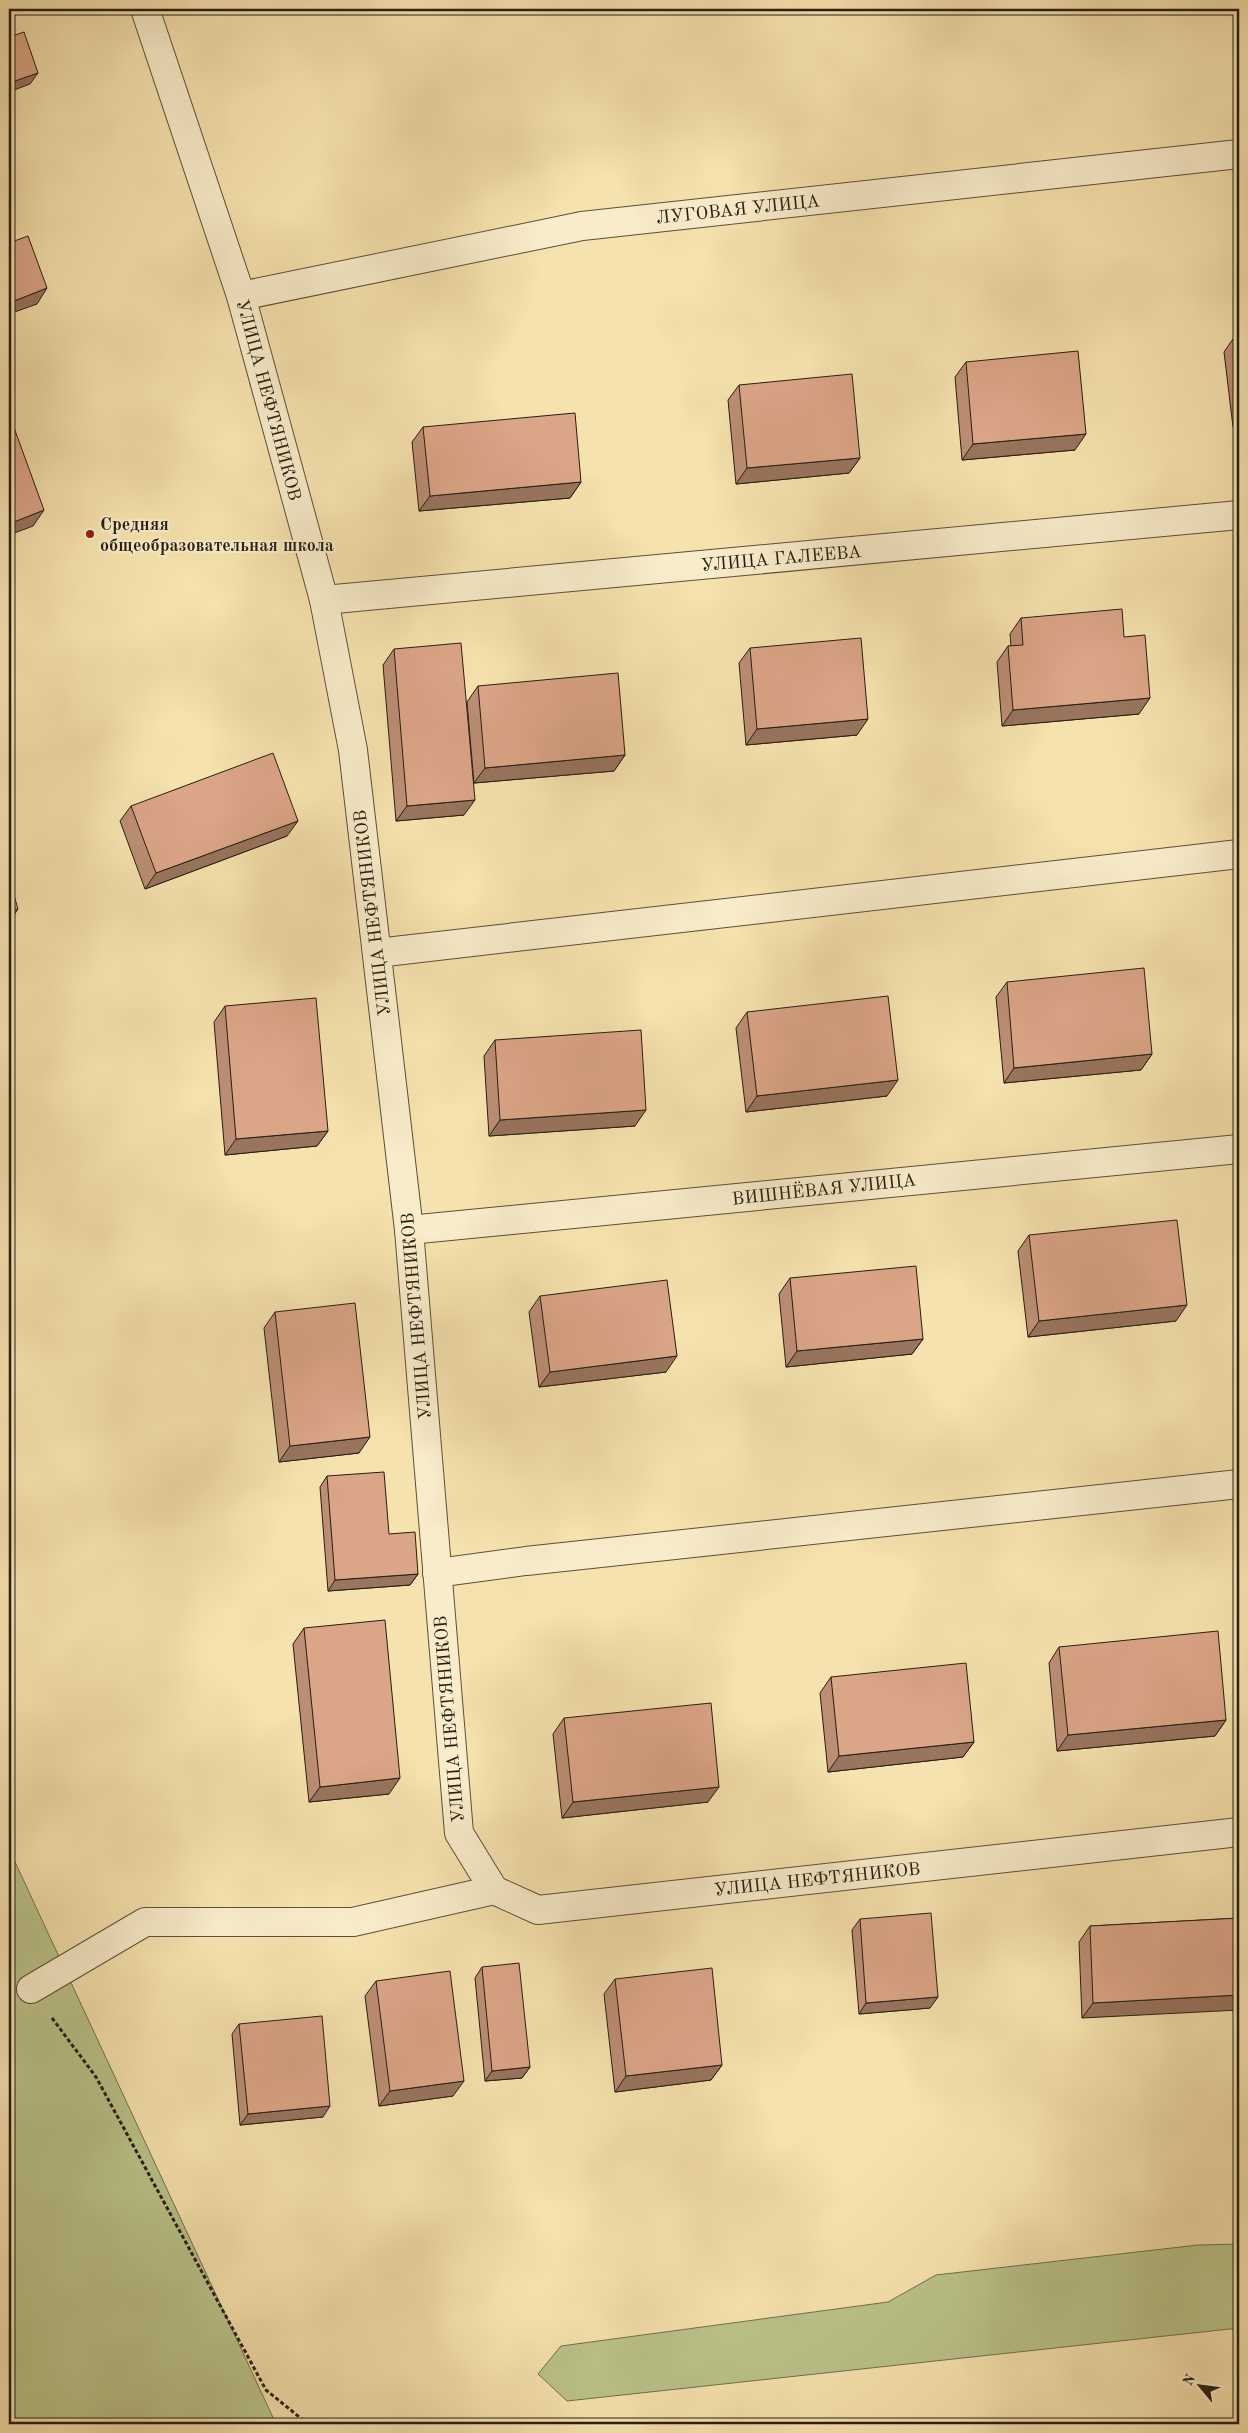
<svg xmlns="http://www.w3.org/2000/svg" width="1248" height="2433" font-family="'Old Standard TT',serif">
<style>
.green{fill:#bbc38b;stroke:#71704e}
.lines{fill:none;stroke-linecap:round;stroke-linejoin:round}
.minor-casing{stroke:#5b4f39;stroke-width:30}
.path{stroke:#271e12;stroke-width:3;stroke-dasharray:4 2.5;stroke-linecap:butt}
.minor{stroke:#f9ecca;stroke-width:28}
.wall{fill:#bc8e74;stroke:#271e12}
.shaded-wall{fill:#99745e;stroke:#271e12}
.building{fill:#dba587;stroke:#271e12}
.poi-dot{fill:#8f2418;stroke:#f9ecca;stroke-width:2}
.labels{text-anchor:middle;stroke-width:4;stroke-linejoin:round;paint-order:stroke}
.street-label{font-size:18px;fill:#271e12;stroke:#f9ecca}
.poi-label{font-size:18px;font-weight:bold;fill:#271e12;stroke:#f9ecca;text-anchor:start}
</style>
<rect width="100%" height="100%" fill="#f6e2ae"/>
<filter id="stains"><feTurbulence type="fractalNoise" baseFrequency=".004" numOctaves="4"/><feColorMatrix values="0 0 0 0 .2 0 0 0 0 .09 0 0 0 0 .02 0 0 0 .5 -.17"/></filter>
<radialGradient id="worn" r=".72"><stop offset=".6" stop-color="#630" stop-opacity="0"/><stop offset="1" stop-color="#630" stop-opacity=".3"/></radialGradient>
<!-- green -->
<g class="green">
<polygon points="9,1849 276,2424 9,2424"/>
<polygon points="1239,2244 1239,2328 567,2401 538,2374 561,2346 888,2302 936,2275 1198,2245"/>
</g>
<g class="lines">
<defs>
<g id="minor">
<polyline points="145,9 241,296 324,600 353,750 409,1230 459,1833 494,1890 538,1910 1239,1832"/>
<polyline points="241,296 582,226 1239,154"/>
<polyline points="324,600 1239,515"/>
<polyline points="377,953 1239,854"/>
<polyline points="409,1230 1239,1149"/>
<polyline points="437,1573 526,1561 1239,1484"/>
<polyline points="31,1989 145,1922 353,1922 494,1890"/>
</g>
</defs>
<!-- minor casing -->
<use href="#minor" class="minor-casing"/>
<!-- path -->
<g class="path">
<polyline points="9,11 13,9"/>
<polyline points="52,2018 96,2077 266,2390 308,2424"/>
</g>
<!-- minor -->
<use href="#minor" class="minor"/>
</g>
<!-- wall -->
<g class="wall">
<polygon points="1235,336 1239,336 1239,427 1233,427 1224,352"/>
<polygon points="966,362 1075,450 962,460 955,377"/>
<polygon points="739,385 860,458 849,473 736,484 728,400"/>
<polygon points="423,427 581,482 570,498 419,511 412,442"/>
<polygon points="1021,618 1124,637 1139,714 1002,726 997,662 1008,646 1011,646 1010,634"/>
<polygon points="750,648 857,735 746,745 739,663"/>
<polygon points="394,649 464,815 396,821 383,665"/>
<polygon points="478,686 625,755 614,771 474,783 467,702"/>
<polygon points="131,806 287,836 145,889 120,821"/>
<polygon points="1007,982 1152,1054 1141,1070 1004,1083 996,997"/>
<polygon points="225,1006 328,1131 317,1146 225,1155 214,1022"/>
<polygon points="747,1012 887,1096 746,1112 736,1028"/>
<polygon points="495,1040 635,1126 489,1136 484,1056"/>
<polygon points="1029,1235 1176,1321 1028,1337 1018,1251"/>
<polygon points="790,1278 923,1339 912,1354 786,1367 779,1294"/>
<polygon points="540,1296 666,1372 539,1387 529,1312"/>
<polygon points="275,1312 359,1453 279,1462 264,1328"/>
<polygon points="327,1476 389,1534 418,1574 410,1585 328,1591 320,1487"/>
<polygon points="304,1628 389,1794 309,1802 293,1644"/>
<polygon points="1059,1647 1226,1720 1215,1736 1057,1751 1049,1663"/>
<polygon points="831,1677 974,1742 963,1757 828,1772 820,1693"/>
<polygon points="564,1718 708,1802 562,1818 553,1734"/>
<polygon points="1239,1918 1082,2018 1079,1942 1090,1926"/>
<polygon points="860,1919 930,2008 859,2014 852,1930"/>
<polygon points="482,1967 530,2067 522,2078 485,2081 475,1978"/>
<polygon points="615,1979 722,2065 711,2080 615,2092 604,1994"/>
<polygon points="376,1981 453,2096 379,2106 365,1996"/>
<polygon points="239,2024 323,2117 240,2125 232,2034"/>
</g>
<!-- shaded-wall -->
<g class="shaded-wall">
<polygon points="38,73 30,84 9,92 9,83"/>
<polygon points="47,288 37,304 9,314 9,303"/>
<polygon points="1239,418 1239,427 1233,427"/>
<polygon points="1086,434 1075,450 962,460 973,444"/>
<polygon points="860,458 849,473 736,484 747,468"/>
<polygon points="581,482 570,498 419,511 430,496"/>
<polygon points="44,510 33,526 9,535 9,524"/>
<polygon points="1150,698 1139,714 1002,726 1013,710"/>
<polygon points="868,719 857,735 746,745 757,729"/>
<polygon points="625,755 614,771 474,783 485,768"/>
<polygon points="475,800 464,815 396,821 407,806"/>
<polygon points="298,821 287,836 145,889 156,873"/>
<polygon points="18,909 14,915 9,916 9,912"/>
<polygon points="1152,1054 1141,1070 1004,1083 1014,1068"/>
<polygon points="898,1080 887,1096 746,1112 757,1096"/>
<polygon points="646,1110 635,1126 489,1136 500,1120"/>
<polygon points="328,1131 317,1146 225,1155 236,1139"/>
<polygon points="1187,1305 1176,1321 1028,1337 1039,1321"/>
<polygon points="923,1339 912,1354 786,1367 797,1351"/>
<polygon points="677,1356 666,1372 539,1387 550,1372"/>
<polygon points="370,1437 359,1453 279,1462 290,1446"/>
<polygon points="418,1574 410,1585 328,1591 335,1580"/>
<polygon points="1226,1720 1215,1736 1057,1751 1068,1735"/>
<polygon points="974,1742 963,1757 828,1772 839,1756"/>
<polygon points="400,1778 389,1794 309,1802 320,1787"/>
<polygon points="719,1787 708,1802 562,1818 573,1802"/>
<polygon points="1239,1995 1239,2010 1082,2018 1093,2003"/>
<polygon points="938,1997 930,2008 859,2014 866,2003"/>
<polygon points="722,2065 711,2080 615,2092 626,2076"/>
<polygon points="530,2067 522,2078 485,2081 492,2071"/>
<polygon points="464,2081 453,2096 379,2106 390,2091"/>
<polygon points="330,2106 323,2117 240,2125 248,2114"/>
</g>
<!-- building -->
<g class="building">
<polygon points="24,32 38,73 9,83 9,37"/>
<polygon points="28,236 47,288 9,303 9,243"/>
<polygon points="1235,336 1239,336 1239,374"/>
<polygon points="1078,351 1086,434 973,444 966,362"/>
<polygon points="852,374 860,458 747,468 739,385"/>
<polygon points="575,413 581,482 430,496 423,427"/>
<polygon points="9,414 44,510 9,524"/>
<polygon points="1122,609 1124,637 1145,635 1150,698 1013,710 1008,646 1023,645 1021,618"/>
<polygon points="861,638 868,719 757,729 750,648"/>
<polygon points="461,643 475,800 407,806 394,649"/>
<polygon points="618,673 625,755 485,768 478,686"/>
<polygon points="273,753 298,821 156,873 131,806"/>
<polygon points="9,878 18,909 9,912"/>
<polygon points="1144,968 1152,1054 1014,1068 1007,982"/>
<polygon points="888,996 898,1080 757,1096 747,1012"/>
<polygon points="316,998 328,1131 236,1139 225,1006"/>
<polygon points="641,1030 646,1110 500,1120 495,1040"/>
<polygon points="1177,1220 1187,1305 1039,1321 1029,1235"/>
<polygon points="916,1266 923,1339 797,1351 790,1278"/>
<polygon points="667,1280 677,1356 550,1372 540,1296"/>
<polygon points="355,1303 370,1437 290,1446 275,1312"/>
<polygon points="384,1472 389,1534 415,1532 418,1574 335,1580 327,1476"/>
<polygon points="385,1620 400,1778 320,1787 304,1628"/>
<polygon points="1218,1631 1226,1720 1068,1735 1059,1647"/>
<polygon points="966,1663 974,1742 839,1756 831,1677"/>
<polygon points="711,1703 719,1787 573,1802 564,1718"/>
<polygon points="931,1913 938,1997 866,2003 860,1919"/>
<polygon points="1239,1918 1239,1995 1093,2003 1090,1926"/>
<polygon points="519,1963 530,2067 492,2071 482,1967"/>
<polygon points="712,1968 722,2065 626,2076 615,1979"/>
<polygon points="450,1971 464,2081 390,2091 376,1981"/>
<polygon points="322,2016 330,2106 248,2114 239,2024"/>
</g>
<!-- markers -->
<circle class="poi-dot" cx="90" cy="534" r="5"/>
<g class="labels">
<!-- street labels -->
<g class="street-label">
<text transform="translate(738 209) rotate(-6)" y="6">ЛУГОВАЯ УЛИЦА</text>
<text transform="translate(269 400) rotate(75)" y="6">УЛИЦА НЕФТЯНИКОВ</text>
<text transform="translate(781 558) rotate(-5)" y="6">УЛИЦА ГАЛЕЕВА</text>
<text transform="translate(372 913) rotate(-97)" y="6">УЛИЦА НЕФТЯНИКОВ</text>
<text transform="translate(824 1189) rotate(-6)" y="6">ВИШНЁВАЯ УЛИЦА</text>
<text transform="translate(416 1316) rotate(-95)" y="6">УЛИЦА НЕФТЯНИКОВ</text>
<text transform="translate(449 1719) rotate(-95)" y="6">УЛИЦА НЕФТЯНИКОВ</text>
<text transform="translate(817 1879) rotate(-6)" y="6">УЛИЦА НЕФТЯНИКОВ</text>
</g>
<!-- poi labels -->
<g class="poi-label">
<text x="100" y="530">Cредняя<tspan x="100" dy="21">общеобразовательная школа</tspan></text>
</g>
</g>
<!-- margin -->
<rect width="1248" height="2433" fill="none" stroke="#f6e2ae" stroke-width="30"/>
<rect x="10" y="10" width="1228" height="2413" fill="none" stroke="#271e12" stroke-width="2.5"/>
<rect x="15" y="15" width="1218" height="2403" fill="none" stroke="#271e12"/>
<!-- north arrow -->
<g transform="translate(1200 2386) rotate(299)" stroke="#f9ecca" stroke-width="4" paint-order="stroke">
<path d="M0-4L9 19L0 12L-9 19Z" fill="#271e12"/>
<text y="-8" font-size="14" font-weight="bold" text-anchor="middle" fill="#271e12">N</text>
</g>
<rect width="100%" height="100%" filter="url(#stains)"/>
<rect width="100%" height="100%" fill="url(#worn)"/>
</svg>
